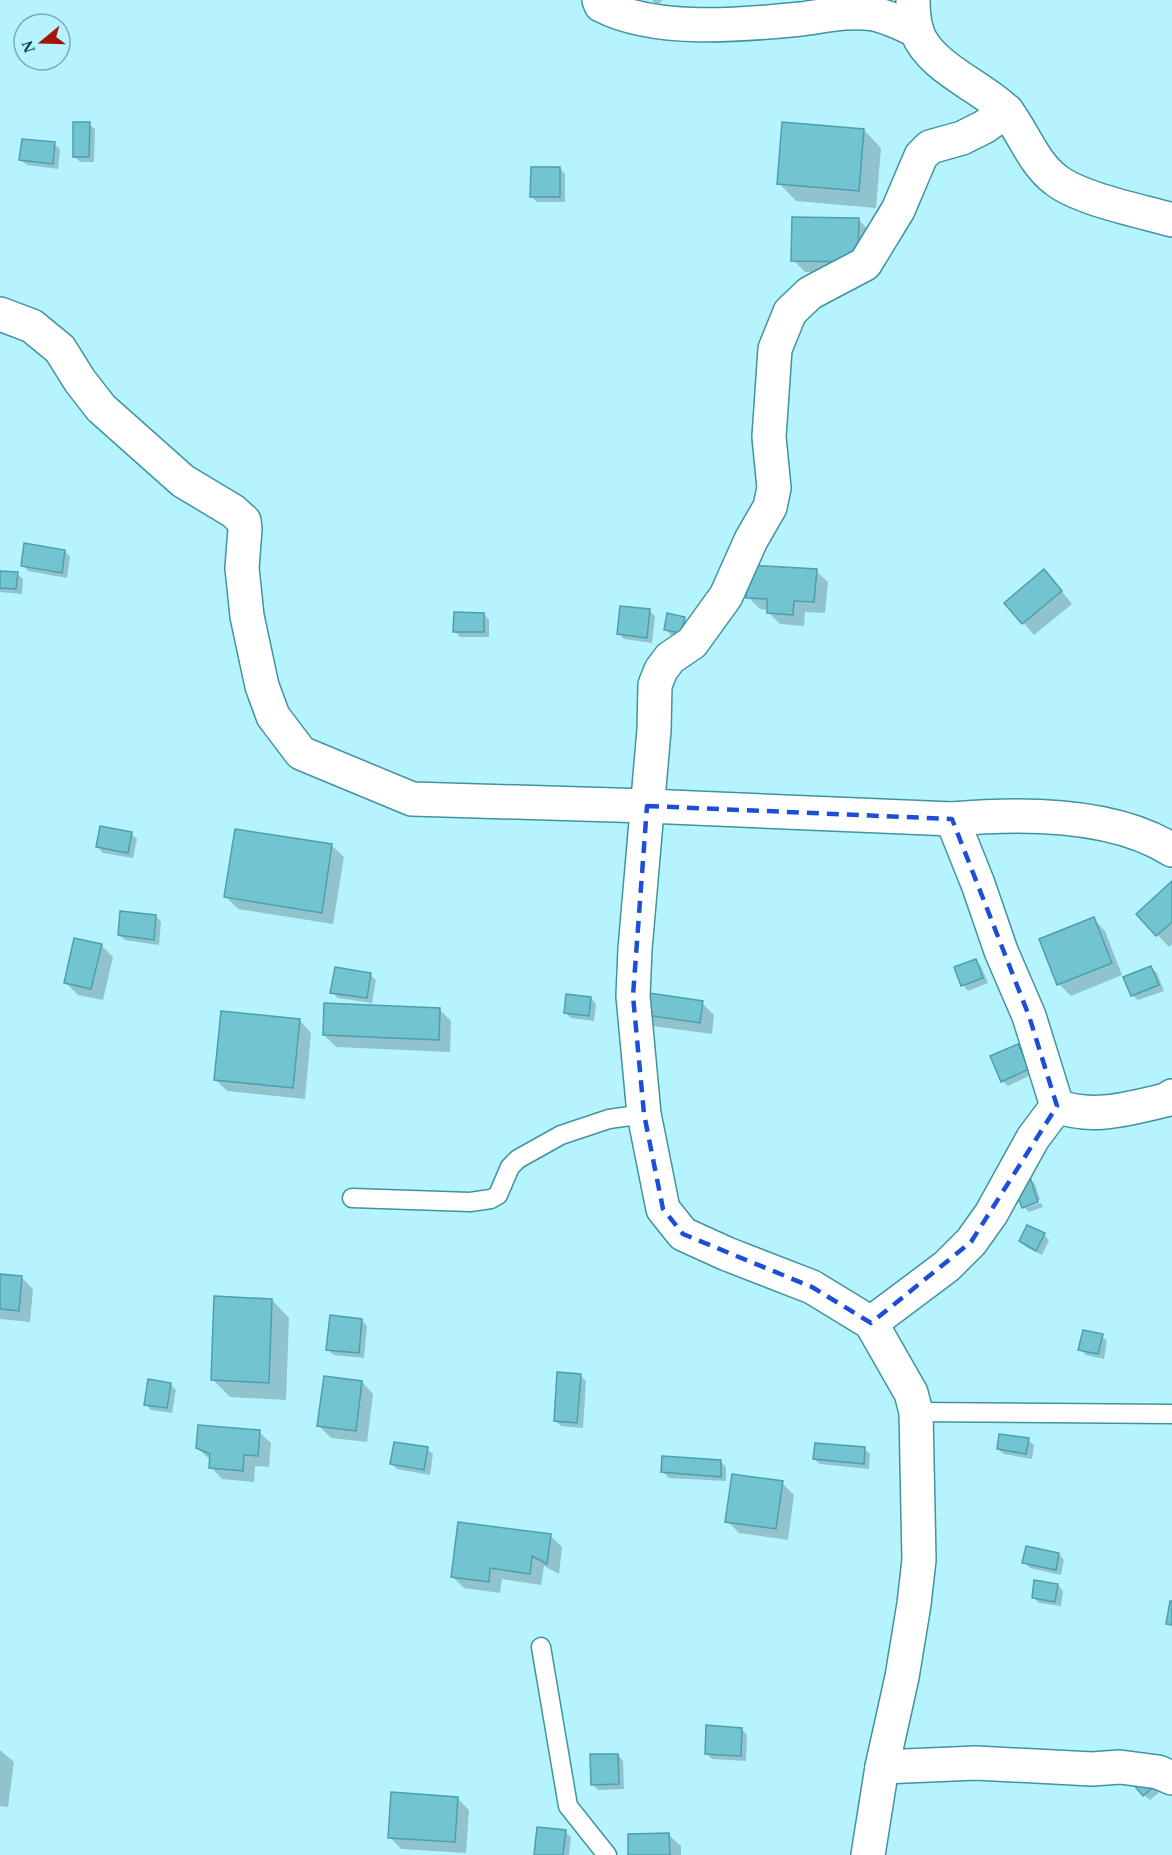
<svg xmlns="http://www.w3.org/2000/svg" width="1172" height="1855" font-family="Georgia,serif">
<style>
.shadow{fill:#0003}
.building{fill:#73c4d1;stroke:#4e9fac;stroke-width:1.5}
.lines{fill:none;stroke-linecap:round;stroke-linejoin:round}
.service-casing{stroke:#40939f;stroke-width:21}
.minor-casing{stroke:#40939f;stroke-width:36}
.service{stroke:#fff;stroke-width:18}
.minor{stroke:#fff;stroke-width:33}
.marked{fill:none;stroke:#1d4ed8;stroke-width:4.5;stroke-dasharray:12 8;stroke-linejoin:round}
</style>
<rect width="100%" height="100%" fill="#b5f4ff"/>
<!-- shadow -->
<g class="shadow">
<polygon points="652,0 663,0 657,5"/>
<polygon points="89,124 95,129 94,162 80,162 74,156"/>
<polygon points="864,130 881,148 876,208 796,201 779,183"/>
<polygon points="54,144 60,149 58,169 27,165 21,160"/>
<polygon points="560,168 565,174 565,202 537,202 532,197"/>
<polygon points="859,220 870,232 869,273 805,272 793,260"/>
<polygon points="65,551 70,557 67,578 28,571 23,565"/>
<polygon points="816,571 828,582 825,613 805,612 804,626 780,624 768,612 769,610 760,609 748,597"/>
<polygon points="0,572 17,574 23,579 22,594 0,592"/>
<polygon points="1055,583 1072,604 1034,635 1006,603"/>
<polygon points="649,611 655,616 652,643 624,639 619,634"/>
<polygon points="484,614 489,620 489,637 460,637 455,631"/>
<polygon points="684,618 689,624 686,638 671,635 665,629"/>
<polygon points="131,834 137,839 133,858 103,853 98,847"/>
<polygon points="332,846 344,857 333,924 238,909 226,897"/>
<polygon points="1172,883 1172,944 1169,947 1138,914"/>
<polygon points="156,916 161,922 159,945 125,940 119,935"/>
<polygon points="1093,919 1105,931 1122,975 1071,996 1059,984 1041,940"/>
<polygon points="101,945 113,957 103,1000 78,995 66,983"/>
<polygon points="976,960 981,966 988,983 968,991 963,985"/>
<polygon points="1151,968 1157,973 1164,991 1138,1000 1132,995"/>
<polygon points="370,975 376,980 372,1003 338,998 332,992"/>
<polygon points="591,998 596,1004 594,1021 571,1018 565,1012"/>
<polygon points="702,1003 714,1015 712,1034 652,1026 640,1014"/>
<polygon points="439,1009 451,1021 450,1052 336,1047 324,1035"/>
<polygon points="300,1021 311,1033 305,1099 227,1091 215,1079"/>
<polygon points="1017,1046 1023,1051 1033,1074 1008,1086 1002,1081"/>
<polygon points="1030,1179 1035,1184 1040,1200 1024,1205 1024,1208 1023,1207"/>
<polygon points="1041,1203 1043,1207 1029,1212 1025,1208"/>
<polygon points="1044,1235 1049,1240 1042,1255 1026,1247 1020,1241"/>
<polygon points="0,1275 21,1277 33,1289 30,1322 0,1319"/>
<polygon points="272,1300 289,1318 286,1400 230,1397 212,1379"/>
<polygon points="362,1320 367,1326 364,1358 334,1355 328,1350"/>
<polygon points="1102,1336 1107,1341 1104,1359 1086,1355 1080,1349"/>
<polygon points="580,1375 586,1381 583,1428 561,1426 555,1421"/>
<polygon points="362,1382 373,1394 367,1442 331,1438 319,1426"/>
<polygon points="170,1384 176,1390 172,1413 151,1410 146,1404"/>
<polygon points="259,1432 271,1443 269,1467 255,1466 254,1482 222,1479 211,1467 210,1460 198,1448"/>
<polygon points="1028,1440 1034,1445 1032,1459 1004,1454 998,1449"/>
<polygon points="427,1449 433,1454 430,1475 397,1469 391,1464"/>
<polygon points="864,1449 870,1454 869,1469 820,1464 814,1459"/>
<polygon points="721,1462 726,1467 726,1481 669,1478 663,1472"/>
<polygon points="782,1483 794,1495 788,1540 739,1533 727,1521"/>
<polygon points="550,1535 562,1547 559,1574 544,1566 541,1585 502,1579 500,1593 464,1588 452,1576"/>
<polygon points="1059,1554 1064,1560 1061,1575 1030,1568 1024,1562"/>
<polygon points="1058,1585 1063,1591 1061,1606 1039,1603 1033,1597"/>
<polygon points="742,1729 747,1735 746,1761 712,1759 706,1753"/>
<polygon points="0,1750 14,1762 8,1807 0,1806"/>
<polygon points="618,1755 623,1761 624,1789 598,1790 593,1785"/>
<polygon points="1148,1774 1162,1790 1150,1800 1144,1795"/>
<polygon points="457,1798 469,1810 466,1853 401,1849 390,1837"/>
<polygon points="565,1832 571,1837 569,1855 536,1855"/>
<polygon points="669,1835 681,1846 681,1855 630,1855"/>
</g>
<!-- building -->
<g class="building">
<polygon points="73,122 90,122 89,157 73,157"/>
<polygon points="782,122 864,129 859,191 777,184"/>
<polygon points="22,139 55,142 53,164 19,160"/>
<polygon points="531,167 560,167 560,197 530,197"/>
<polygon points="792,217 859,218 858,262 791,261"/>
<polygon points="24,543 65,550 62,573 21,566"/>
<polygon points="749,565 817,569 814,602 794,601 793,615 767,613 767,599 746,598"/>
<polygon points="1044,569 1062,591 1022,624 1004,603"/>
<polygon points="0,571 18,572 16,589 0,588"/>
<polygon points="620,606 650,609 647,638 617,634"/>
<polygon points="454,612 484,613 484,632 453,632"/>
<polygon points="667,613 685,617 681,633 664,630"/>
<polygon points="100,826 132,832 128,853 96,847"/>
<polygon points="235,829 332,844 322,913 224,897"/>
<polygon points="1172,881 1172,922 1156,936 1136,914"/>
<polygon points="120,911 156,915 154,940 118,935"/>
<polygon points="1094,917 1112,963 1057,985 1039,939"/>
<polygon points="74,938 102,944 91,989 64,983"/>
<polygon points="976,959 983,978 961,986 954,967"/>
<polygon points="1151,966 1159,985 1131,996 1123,977"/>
<polygon points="335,967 371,973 367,998 330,993"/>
<polygon points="642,992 703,1001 700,1023 639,1014"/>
<polygon points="566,994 591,997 589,1016 564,1013"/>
<polygon points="324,1003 440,1008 439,1040 323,1035"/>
<polygon points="221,1011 300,1019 293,1088 214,1080"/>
<polygon points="1018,1044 1029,1069 1001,1082 990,1056"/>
<polygon points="1030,1177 1038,1202 1022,1208 1013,1183"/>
<polygon points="1027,1225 1045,1233 1036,1251 1019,1241"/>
<polygon points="0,1274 22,1276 19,1311 0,1309"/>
<polygon points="214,1296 272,1299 269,1383 211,1380"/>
<polygon points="330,1315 362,1319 359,1353 326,1350"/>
<polygon points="1083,1330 1103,1334 1098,1354 1078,1350"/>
<polygon points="557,1372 581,1374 577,1423 554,1421"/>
<polygon points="324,1376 362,1381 356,1431 317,1426"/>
<polygon points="148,1379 171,1383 167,1408 144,1405"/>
<polygon points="198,1425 260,1430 258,1456 244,1455 243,1471 209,1468 210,1454 196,1448"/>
<polygon points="999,1434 1029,1438 1026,1454 997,1449"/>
<polygon points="394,1442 428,1447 424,1470 390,1464"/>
<polygon points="815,1443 865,1447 864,1464 813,1459"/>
<polygon points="662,1456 721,1460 721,1477 661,1472"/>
<polygon points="732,1474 783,1481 776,1529 725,1522"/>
<polygon points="458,1522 551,1534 547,1564 532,1556 530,1574 490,1568 489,1582 451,1577"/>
<polygon points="1026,1546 1059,1553 1056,1570 1022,1563"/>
<polygon points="1034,1580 1058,1584 1055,1602 1032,1598"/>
<polygon points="1170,1601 1172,1601 1172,1625 1166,1624"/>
<polygon points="706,1725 742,1728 741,1756 705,1754"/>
<polygon points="590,1754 618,1754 619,1784 591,1785"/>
<polygon points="1133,1784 1157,1784 1143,1796"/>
<polygon points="391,1792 458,1797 455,1842 388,1838"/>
<polygon points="537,1827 566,1830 563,1855 534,1855"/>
<polygon points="669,1833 670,1855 628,1855 628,1834"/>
</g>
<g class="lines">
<defs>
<g id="service">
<polyline points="352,1198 470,1202 491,1199 498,1195 510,1167 518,1159 561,1135 609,1119 644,1114"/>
<polyline points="916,1412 1172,1414"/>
<polyline points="541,1647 568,1806 607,1855"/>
</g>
<g id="minor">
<path d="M599 0 601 5C655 33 742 25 801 19 824 16 850 10 874 14 889 17 903 24 917 31"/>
<path d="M913 0C913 10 914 22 917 32 926 57 955 74 976 88 986 95 1000 103 1008 113 1024 134 1034 164 1056 180 1080 199 1141 211 1172 220"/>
<path d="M0 314 32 326 60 349 80 381 101 408 183 481 233 511 244 521 245 529 242 568 247 616 262 686 273 716 301 753 412 799 647 806 952 819C1020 813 1112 812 1172 850"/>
<polyline points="952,819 978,884 1001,951 1029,1016 1057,1106"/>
<path d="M871 1323 947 1266 971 1242 991 1214 1033 1138 1057 1106C1093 1120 1130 1108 1166 1100L1172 1096"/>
<polyline points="882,1767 976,1763 1092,1769 1120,1767 1158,1772 1172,1778"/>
<polyline points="868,1855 882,1767 902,1677 914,1604 919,1560 916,1412 911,1393 871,1323 812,1287 727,1254 683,1234 663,1209 644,1114 633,996 635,949 654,730 655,685 661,670 670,658 692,643 726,596 751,540 770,507 774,488 769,437 775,349 790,312 810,293 865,264 898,210 921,156 930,147 962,138 984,127 1007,111"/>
</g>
</defs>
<!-- service casing -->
<use href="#service" class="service-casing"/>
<!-- minor casing -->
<use href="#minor" class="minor-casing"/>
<!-- service -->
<use href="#service" class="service"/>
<!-- minor -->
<use href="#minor" class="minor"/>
</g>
<!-- marked area -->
<path class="marked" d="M647 806 952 819 1029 1016 1057 1106 971 1242 871 1323 812 1287 683 1234 663 1209 644 1114 633 996Z"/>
<!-- north arrow -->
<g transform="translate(42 42) rotate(251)"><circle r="28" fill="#b5f4ff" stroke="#77abb3" stroke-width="1.5"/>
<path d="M0-4.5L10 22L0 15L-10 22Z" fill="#a6120e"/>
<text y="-9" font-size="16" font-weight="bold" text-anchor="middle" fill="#1b3d42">N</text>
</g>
</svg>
